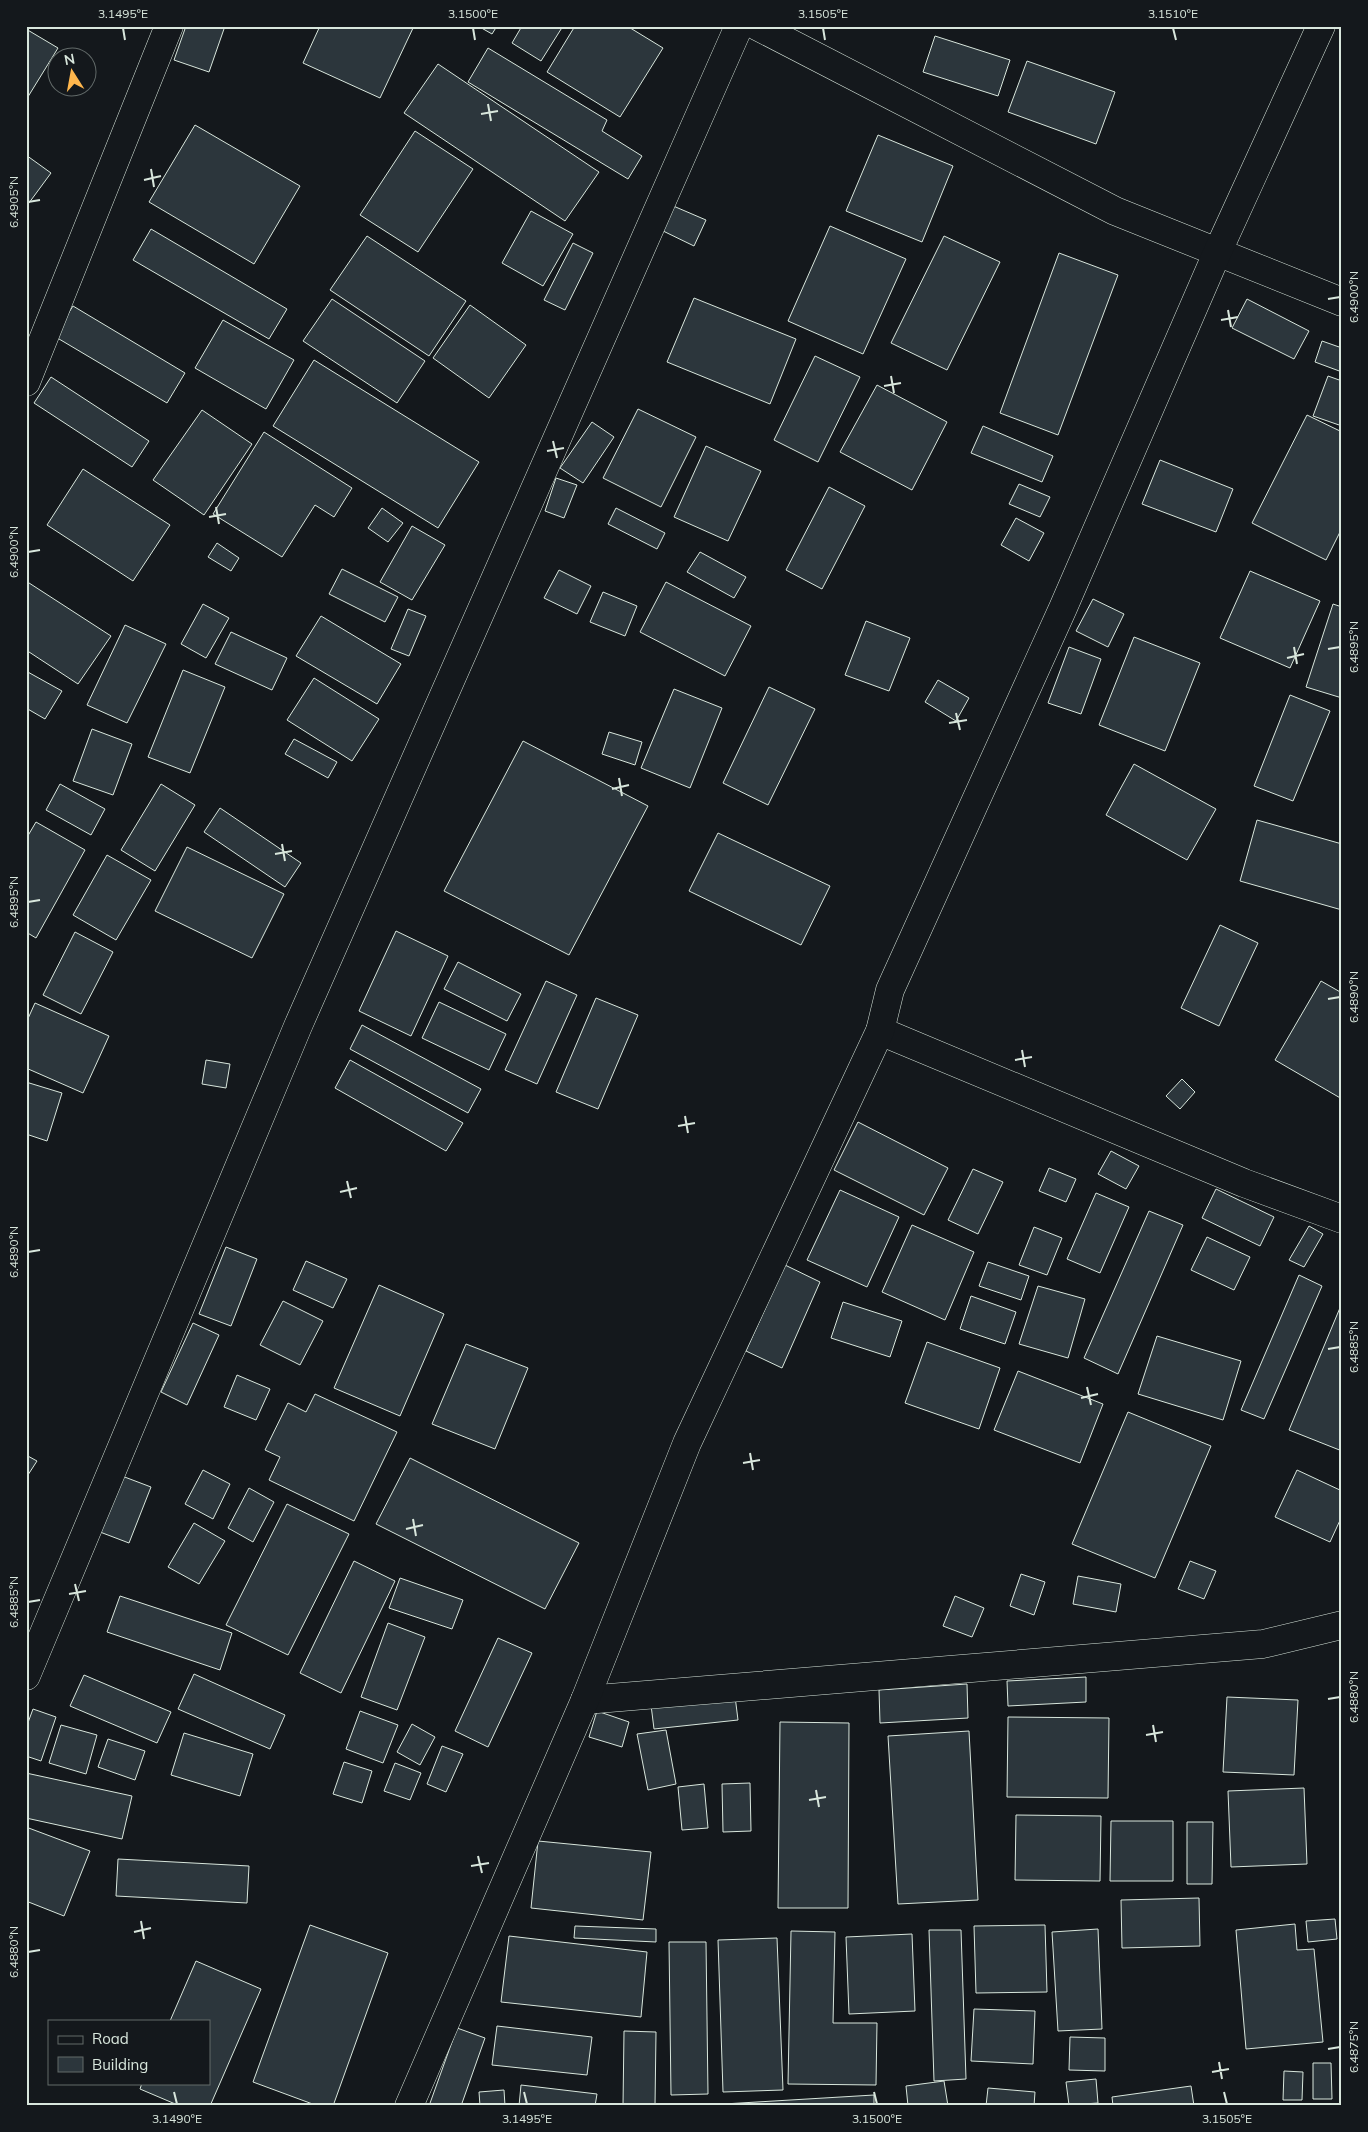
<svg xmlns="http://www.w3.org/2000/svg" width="1368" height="2132" font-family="Mulish,sans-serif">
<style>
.building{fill:#2c363c;stroke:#d8e6dc}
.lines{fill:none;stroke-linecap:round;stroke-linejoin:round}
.minor-casing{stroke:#d8e6dc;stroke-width:29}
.minor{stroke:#14181c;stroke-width:28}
.ticks{fill:none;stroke:#d8e6dc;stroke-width:2}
.neatline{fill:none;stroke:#d8e6dc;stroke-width:2}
.ticks-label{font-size:12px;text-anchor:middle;fill:#d8e6dc}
</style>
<rect width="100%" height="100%" fill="#14181c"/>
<!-- building -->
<g class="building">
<polygon points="186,26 225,26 209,72 174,60"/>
<polygon points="320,26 414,26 380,98 303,63"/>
<polygon points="478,26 497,26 492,34"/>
<polygon points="522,26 563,26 541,61 512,43"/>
<polygon points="575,26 627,26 663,48 620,117 547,72"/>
<polygon points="26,29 58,48 26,100"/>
<polygon points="935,36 1010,60 998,96 923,72"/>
<polygon points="488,48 607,120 602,131 642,156 628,179 468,82"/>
<polygon points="1027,61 1115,92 1096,144 1008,112"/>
<polygon points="438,64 599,172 565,221 404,113"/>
<polygon points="195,125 300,186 254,264 149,202"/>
<polygon points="415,131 473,169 418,252 360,215"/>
<polygon points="878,135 953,166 922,242 846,211"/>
<polygon points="26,155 51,173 26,207"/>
<polygon points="671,205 706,220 694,246 659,229"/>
<polygon points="531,211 573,234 543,286 502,263"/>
<polygon points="830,226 906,259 863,354 788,321"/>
<polygon points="151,229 287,309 269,339 133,260"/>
<polygon points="367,236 466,301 429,356 330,290"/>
<polygon points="944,236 1000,262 947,370 891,343"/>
<polygon points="573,243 593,253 565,310 544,300"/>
<polygon points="1059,253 1118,275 1058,435 1000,413"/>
<polygon points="694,298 796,339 770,404 667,362"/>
<polygon points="332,299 425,361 397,403 303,341"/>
<polygon points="1247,299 1309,331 1294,359 1232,328"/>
<polygon points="470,305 526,345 489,398 433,358"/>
<polygon points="73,306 185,373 167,403 54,336"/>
<polygon points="223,320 294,360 266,409 195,368"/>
<polygon points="1322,341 1342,348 1342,372 1315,362"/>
<polygon points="815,356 860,377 818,462 774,440"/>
<polygon points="314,360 479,462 438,528 273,426"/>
<polygon points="1328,376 1342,381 1342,426 1313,416"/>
<polygon points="51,377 149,441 132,467 34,403"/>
<polygon points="877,385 947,422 912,490 840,452"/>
<polygon points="638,409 696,437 661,507 603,478"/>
<polygon points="202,410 252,444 204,515 153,480"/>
<polygon points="1307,415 1342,432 1342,528 1326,560 1252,523"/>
<polygon points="592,422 614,437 583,483 560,468"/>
<polygon points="983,426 1053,456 1042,482 971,453"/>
<polygon points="264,432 352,488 334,517 315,505 282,557 213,514"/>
<polygon points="706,446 761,471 728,541 674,517"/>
<polygon points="1160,460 1233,489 1216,532 1142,504"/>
<polygon points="83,469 170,525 133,581 47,525"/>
<polygon points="556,478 577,485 564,518 545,511"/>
<polygon points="1019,484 1050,497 1040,517 1009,504"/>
<polygon points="829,487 865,506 822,589 786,570"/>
<polygon points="382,508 403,523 388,542 368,528"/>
<polygon points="616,508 665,533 657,549 608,524"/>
<polygon points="1016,518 1044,533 1029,561 1001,545"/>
<polygon points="412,526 445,545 412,600 380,582"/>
<polygon points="217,543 239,558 231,571 208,557"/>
<polygon points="700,552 746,577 734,598 687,572"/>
<polygon points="342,569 398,597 385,622 329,594"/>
<polygon points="559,570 591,586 577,614 544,598"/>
<polygon points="1250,571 1320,601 1290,668 1220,638"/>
<polygon points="26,581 111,636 78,684 26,650"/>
<polygon points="666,582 751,626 725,676 640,632"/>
<polygon points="603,592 637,606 625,636 590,622"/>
<polygon points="1093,599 1124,614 1108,647 1076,631"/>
<polygon points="203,604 229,618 206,658 181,644"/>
<polygon points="1333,604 1342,607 1342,698 1306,687"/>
<polygon points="408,609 426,616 409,656 391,649"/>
<polygon points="321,616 401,664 377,704 296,656"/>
<polygon points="866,621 910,638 889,691 845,675"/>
<polygon points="125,625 166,644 127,723 87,705"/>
<polygon points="231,632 287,658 272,690 215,664"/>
<polygon points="1134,637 1200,663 1165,751 1099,725"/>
<polygon points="1069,647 1101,659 1081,714 1048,703"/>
<polygon points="183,670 225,687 190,773 148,757"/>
<polygon points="26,671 62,691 45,719 26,708"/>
<polygon points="314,678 379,719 352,761 287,720"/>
<polygon points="938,680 969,698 956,721 925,702"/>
<polygon points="769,687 815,709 768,805 723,783"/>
<polygon points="674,689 722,708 690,788 641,768"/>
<polygon points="1290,695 1330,711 1293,801 1254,786"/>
<polygon points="92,729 132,744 113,795 73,781"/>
<polygon points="609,732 642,742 635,765 602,754"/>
<polygon points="294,739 337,762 328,778 285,754"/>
<polygon points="523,741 648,806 569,955 444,891"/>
<polygon points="1134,764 1216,809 1187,860 1106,815"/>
<polygon points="60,784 105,809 91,835 46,810"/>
<polygon points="161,784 195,805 155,871 121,850"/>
<polygon points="220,808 301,863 285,887 204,832"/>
<polygon points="1257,820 1342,844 1342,910 1240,881"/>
<polygon points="36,822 85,850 36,938 26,932 26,839"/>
<polygon points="718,833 830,886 801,945 689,891"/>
<polygon points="187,847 284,894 252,958 155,911"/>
<polygon points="107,855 151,880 116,940 73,915"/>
<polygon points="1220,925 1258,943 1219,1026 1181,1008"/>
<polygon points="396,931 448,956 411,1036 359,1011"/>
<polygon points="75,932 113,952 81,1014 43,995"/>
<polygon points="458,962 521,994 507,1021 444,989"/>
<polygon points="546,981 577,995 537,1084 505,1070"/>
<polygon points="1321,981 1342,993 1342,1099 1275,1060"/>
<polygon points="596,998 638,1015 598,1109 556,1092"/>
<polygon points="439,1002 506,1034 489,1070 422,1038"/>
<polygon points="35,1003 109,1036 83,1093 26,1068 26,1023"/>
<polygon points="362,1025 481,1089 468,1113 350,1049"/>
<polygon points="206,1060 230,1064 226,1088 202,1084"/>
<polygon points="350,1060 463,1123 446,1151 335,1088"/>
<polygon points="1182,1079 1195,1092 1180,1109 1166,1096"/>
<polygon points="26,1082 62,1093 47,1141 26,1134"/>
<polygon points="858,1122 948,1168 924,1215 834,1170"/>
<polygon points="1111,1151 1139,1166 1126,1189 1098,1174"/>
<polygon points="1049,1168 1076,1179 1066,1202 1039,1191"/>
<polygon points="973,1169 1003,1182 978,1234 948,1220"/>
<polygon points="1216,1189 1274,1217 1260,1246 1202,1218"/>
<polygon points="840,1190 899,1217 867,1287 807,1260"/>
<polygon points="1096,1193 1129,1207 1100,1273 1067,1259"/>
<polygon points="1149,1211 1183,1225 1118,1374 1084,1358"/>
<polygon points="912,1225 974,1252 945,1320 882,1292"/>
<polygon points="1309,1226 1323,1234 1304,1267 1289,1260"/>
<polygon points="1034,1227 1062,1238 1047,1275 1019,1265"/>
<polygon points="1207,1237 1250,1257 1234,1290 1191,1270"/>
<polygon points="226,1247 257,1259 231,1326 199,1314"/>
<polygon points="306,1261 347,1279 333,1308 293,1290"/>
<polygon points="988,1262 1029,1276 1021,1300 979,1286"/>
<polygon points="785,1265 820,1282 782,1368 746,1351"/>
<polygon points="1299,1275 1322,1286 1264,1419 1241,1410"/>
<polygon points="379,1285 444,1314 400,1416 334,1388"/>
<polygon points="1038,1286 1085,1299 1068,1358 1019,1344"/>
<polygon points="971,1296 1016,1312 1005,1344 960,1329"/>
<polygon points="283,1301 323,1321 300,1365 260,1345"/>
<polygon points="843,1302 902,1321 890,1357 831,1338"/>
<polygon points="1342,1303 1342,1451 1289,1430"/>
<polygon points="193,1323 219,1335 187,1405 161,1392"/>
<polygon points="1157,1336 1241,1361 1223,1420 1138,1394"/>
<polygon points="927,1342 1000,1368 979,1429 905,1403"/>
<polygon points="466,1344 528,1368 495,1449 432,1424"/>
<polygon points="1018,1371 1103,1404 1080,1463 994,1430"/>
<polygon points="237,1375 270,1389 256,1420 224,1407"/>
<polygon points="315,1394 397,1432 354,1521 269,1480 280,1457 265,1450 288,1403 306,1412"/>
<polygon points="1128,1412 1211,1446 1155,1578 1072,1544"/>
<polygon points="26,1455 37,1461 26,1478"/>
<polygon points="410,1458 579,1543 545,1609 376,1524"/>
<polygon points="203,1470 230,1484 213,1519 185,1504"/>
<polygon points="1297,1470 1342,1491 1342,1516 1330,1542 1275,1517"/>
<polygon points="122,1476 151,1487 129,1543 100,1532"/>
<polygon points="249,1488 274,1502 253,1542 228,1528"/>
<polygon points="287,1504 349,1534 288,1655 226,1625"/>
<polygon points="194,1523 225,1541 199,1584 168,1567"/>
<polygon points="354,1561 395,1581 341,1693 300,1673"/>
<polygon points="1190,1561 1216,1571 1204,1599 1178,1589"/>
<polygon points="1021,1574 1045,1582 1034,1615 1010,1606"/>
<polygon points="1078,1576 1121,1584 1116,1612 1073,1604"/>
<polygon points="400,1578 463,1600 452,1629 389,1608"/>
<polygon points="120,1596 232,1633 220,1670 107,1632"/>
<polygon points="955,1596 984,1608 972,1637 943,1626"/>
<polygon points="388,1623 425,1637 397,1710 361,1697"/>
<polygon points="498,1638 532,1653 488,1747 455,1731"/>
<polygon points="194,1674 285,1715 270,1749 178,1709"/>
<polygon points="84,1675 171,1712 157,1743 70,1706"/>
<polygon points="1086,1677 1086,1702 1008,1706 1007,1681"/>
<polygon points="967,1684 968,1718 880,1723 879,1690"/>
<polygon points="734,1688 738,1720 654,1729 650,1697"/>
<polygon points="1227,1697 1298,1700 1294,1775 1223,1772"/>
<polygon points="33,1709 56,1717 41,1761 26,1756 26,1728"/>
<polygon points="360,1711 398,1725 383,1763 346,1749"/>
<polygon points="597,1711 629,1722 622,1747 589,1737"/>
<polygon points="1008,1717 1109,1718 1108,1798 1007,1797"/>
<polygon points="780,1722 849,1723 848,1908 778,1908"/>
<polygon points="412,1724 435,1737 420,1765 397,1752"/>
<polygon points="61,1725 97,1735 86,1774 49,1763"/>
<polygon points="666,1730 676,1784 648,1790 637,1734"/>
<polygon points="969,1731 978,1900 898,1904 888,1736"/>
<polygon points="184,1733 253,1754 240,1796 171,1775"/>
<polygon points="108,1739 145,1751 135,1780 98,1767"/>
<polygon points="442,1746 463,1754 446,1792 427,1784"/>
<polygon points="344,1762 372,1771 362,1803 333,1794"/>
<polygon points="395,1763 421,1773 410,1800 384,1791"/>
<polygon points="26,1773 132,1796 122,1839 26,1818"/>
<polygon points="750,1783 751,1831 723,1832 722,1784"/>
<polygon points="704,1784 708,1828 682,1830 678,1787"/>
<polygon points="1304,1788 1307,1864 1231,1867 1228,1791"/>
<polygon points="1016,1815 1101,1816 1100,1881 1015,1880"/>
<polygon points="1111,1821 1173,1821 1173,1881 1110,1881"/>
<polygon points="1187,1822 1213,1822 1212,1884 1187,1884"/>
<polygon points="26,1827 90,1851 64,1916 26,1901"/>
<polygon points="538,1841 651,1852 643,1920 531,1908"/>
<polygon points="118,1859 249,1866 247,1903 116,1896"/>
<polygon points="1199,1898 1200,1946 1122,1948 1121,1900"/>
<polygon points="1335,1919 1337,1939 1308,1942 1306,1921"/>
<polygon points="1295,1924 1297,1950 1314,1949 1323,2042 1246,2049 1236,1930"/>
<polygon points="310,1925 388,1953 333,2106 318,2106 253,2082"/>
<polygon points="1045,1925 1047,1992 976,1993 974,1926"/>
<polygon points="575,1926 656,1929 656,1942 574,1938"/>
<polygon points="1098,1929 1102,2029 1058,2031 1052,1932"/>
<polygon points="929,1930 961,1930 966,2079 934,2081"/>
<polygon points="791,1931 835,1932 833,2023 877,2023 876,2085 788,2084"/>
<polygon points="912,1934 915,2011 849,2014 846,1937"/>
<polygon points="509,1936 647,1952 641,2017 501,2002"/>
<polygon points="777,1938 783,2090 723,2092 718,1940"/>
<polygon points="669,1942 706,1942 708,2094 671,2095"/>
<polygon points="196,1961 261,1989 210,2106 180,2106 140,2089 142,2083 209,2083 209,2021 170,2021"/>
<polygon points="974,2009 1035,2011 1033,2064 971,2061"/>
<polygon points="497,2026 592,2037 587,2075 492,2065"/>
<polygon points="457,2028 485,2038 461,2106 429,2106"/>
<polygon points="624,2031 656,2032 655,2106 623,2106"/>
<polygon points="1070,2037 1105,2038 1105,2071 1069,2070"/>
<polygon points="1313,2063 1331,2063 1332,2099 1313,2099"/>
<polygon points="1284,2071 1303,2072 1302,2100 1283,2100"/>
<polygon points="1096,2079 1098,2103 1069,2105 1066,2082"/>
<polygon points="944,2081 948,2106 908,2106 906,2086"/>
<polygon points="521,2085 597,2094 595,2106 519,2106"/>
<polygon points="1191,2086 1194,2106 1113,2106 1112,2097"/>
<polygon points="988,2088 1035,2092 1034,2106 986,2106"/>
<polygon points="504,2090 505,2106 480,2106 479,2092"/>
<polygon points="874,2095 874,2106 707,2106 707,2105"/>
</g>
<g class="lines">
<defs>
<g id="minor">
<polyline points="757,26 1115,211 1342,302"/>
<polyline points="26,382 169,26"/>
<polyline points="880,1031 1244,1183 1342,1219"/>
<polyline points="26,1676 298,1026 739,26"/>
<polyline points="585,1700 1263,1644 1342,1625"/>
<polyline points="409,2106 585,1700 687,1443 880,1031 890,990 1063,608 1218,251 1321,26"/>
</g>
</defs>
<!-- minor casing -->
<use href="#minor" class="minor-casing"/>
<!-- minor -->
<use href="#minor" class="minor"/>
</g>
<!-- ticks -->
<path class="ticks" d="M123 28 125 40M473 28 475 40M823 28 825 40M1173 28 1176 40M488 104 491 121M481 114 498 111M151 169 154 187M144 180 161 176M28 202 40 200M1328 299 1340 297M1228 310 1231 327M1221 320 1238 317M891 376 894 393M884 386 901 383M553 441 557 458M547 451 564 448M216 507 219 524M209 517 226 514M28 552 40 550M1294 647 1297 664M1328 649 1340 647M1287 658 1304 654M956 713 960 730M949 723 967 720M619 778 622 796M612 789 629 785M282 844 285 861M275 854 292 851M28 902 40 900M1328 999 1340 997M1022 1050 1025 1067M1015 1060 1032 1057M685 1116 688 1133M678 1126 695 1123M347 1181 351 1198M340 1192 357 1188M28 1252 40 1250M1328 1349 1340 1347M1087 1387 1091 1405M1081 1398 1098 1394M750 1453 753 1470M743 1463 760 1460M413 1519 416 1536M406 1529 423 1525M75 1584 79 1601M69 1594 86 1591M28 1602 40 1600M1328 1699 1340 1697M1153 1725 1156 1742M1146 1735 1163 1732M816 1790 819 1807M809 1800 826 1797M478 1856 482 1873M471 1866 489 1863M141 1921 144 1939M134 1932 151 1928M28 1952 40 1950M1328 2049 1340 2047M1219 2062 1222 2079M1212 2072 1229 2069M174 2092 177 2104M524 2092 527 2104M874 2092 877 2104M1224 2092 1227 2104"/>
<!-- border -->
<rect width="1368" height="2132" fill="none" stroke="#14181c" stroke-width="55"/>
<!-- legend -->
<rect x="48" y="2020" width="162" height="65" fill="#14181c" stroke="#626a69"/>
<rect x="58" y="2036" width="25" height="8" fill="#14181c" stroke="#626a69"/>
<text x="92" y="2044" font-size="15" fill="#d8e6dc">Road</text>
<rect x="58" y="2057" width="25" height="15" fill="#2c363c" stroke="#626a69"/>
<text x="92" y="2070" font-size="15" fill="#d8e6dc">Building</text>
<!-- north arrow -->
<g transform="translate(72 72) rotate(349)"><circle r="24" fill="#14181c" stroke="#626a69"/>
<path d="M0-4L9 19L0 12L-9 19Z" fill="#ffb74d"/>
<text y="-8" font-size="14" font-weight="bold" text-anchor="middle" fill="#d8e6dc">N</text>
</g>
<rect x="28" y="28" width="1312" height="2076" class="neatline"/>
<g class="ticks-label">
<text x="123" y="18">3.1495°E</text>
<text x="473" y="18">3.1500°E</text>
<text x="823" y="18">3.1505°E</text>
<text x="1173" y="18">3.1510°E</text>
<text transform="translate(14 202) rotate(-90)" y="4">6.4905°N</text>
<text transform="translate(1354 297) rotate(-90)" y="4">6.4900°N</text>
<text transform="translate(14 552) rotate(-90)" y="4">6.4900°N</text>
<text transform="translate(1354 647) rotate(-90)" y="4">6.4895°N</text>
<text transform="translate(14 902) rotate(-90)" y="4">6.4895°N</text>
<text transform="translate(1354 997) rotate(-90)" y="4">6.4890°N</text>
<text transform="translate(14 1252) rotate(-90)" y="4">6.4890°N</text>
<text transform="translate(1354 1347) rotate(-90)" y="4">6.4885°N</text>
<text transform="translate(14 1602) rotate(-90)" y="4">6.4885°N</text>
<text transform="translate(1354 1697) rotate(-90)" y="4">6.4880°N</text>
<text transform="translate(14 1952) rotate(-90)" y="4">6.4880°N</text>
<text transform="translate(1354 2047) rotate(-90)" y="4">6.4875°N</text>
<text x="177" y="2123">3.1490°E</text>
<text x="527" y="2123">3.1495°E</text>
<text x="877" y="2123">3.1500°E</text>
<text x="1227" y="2123">3.1505°E</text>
</g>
</svg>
